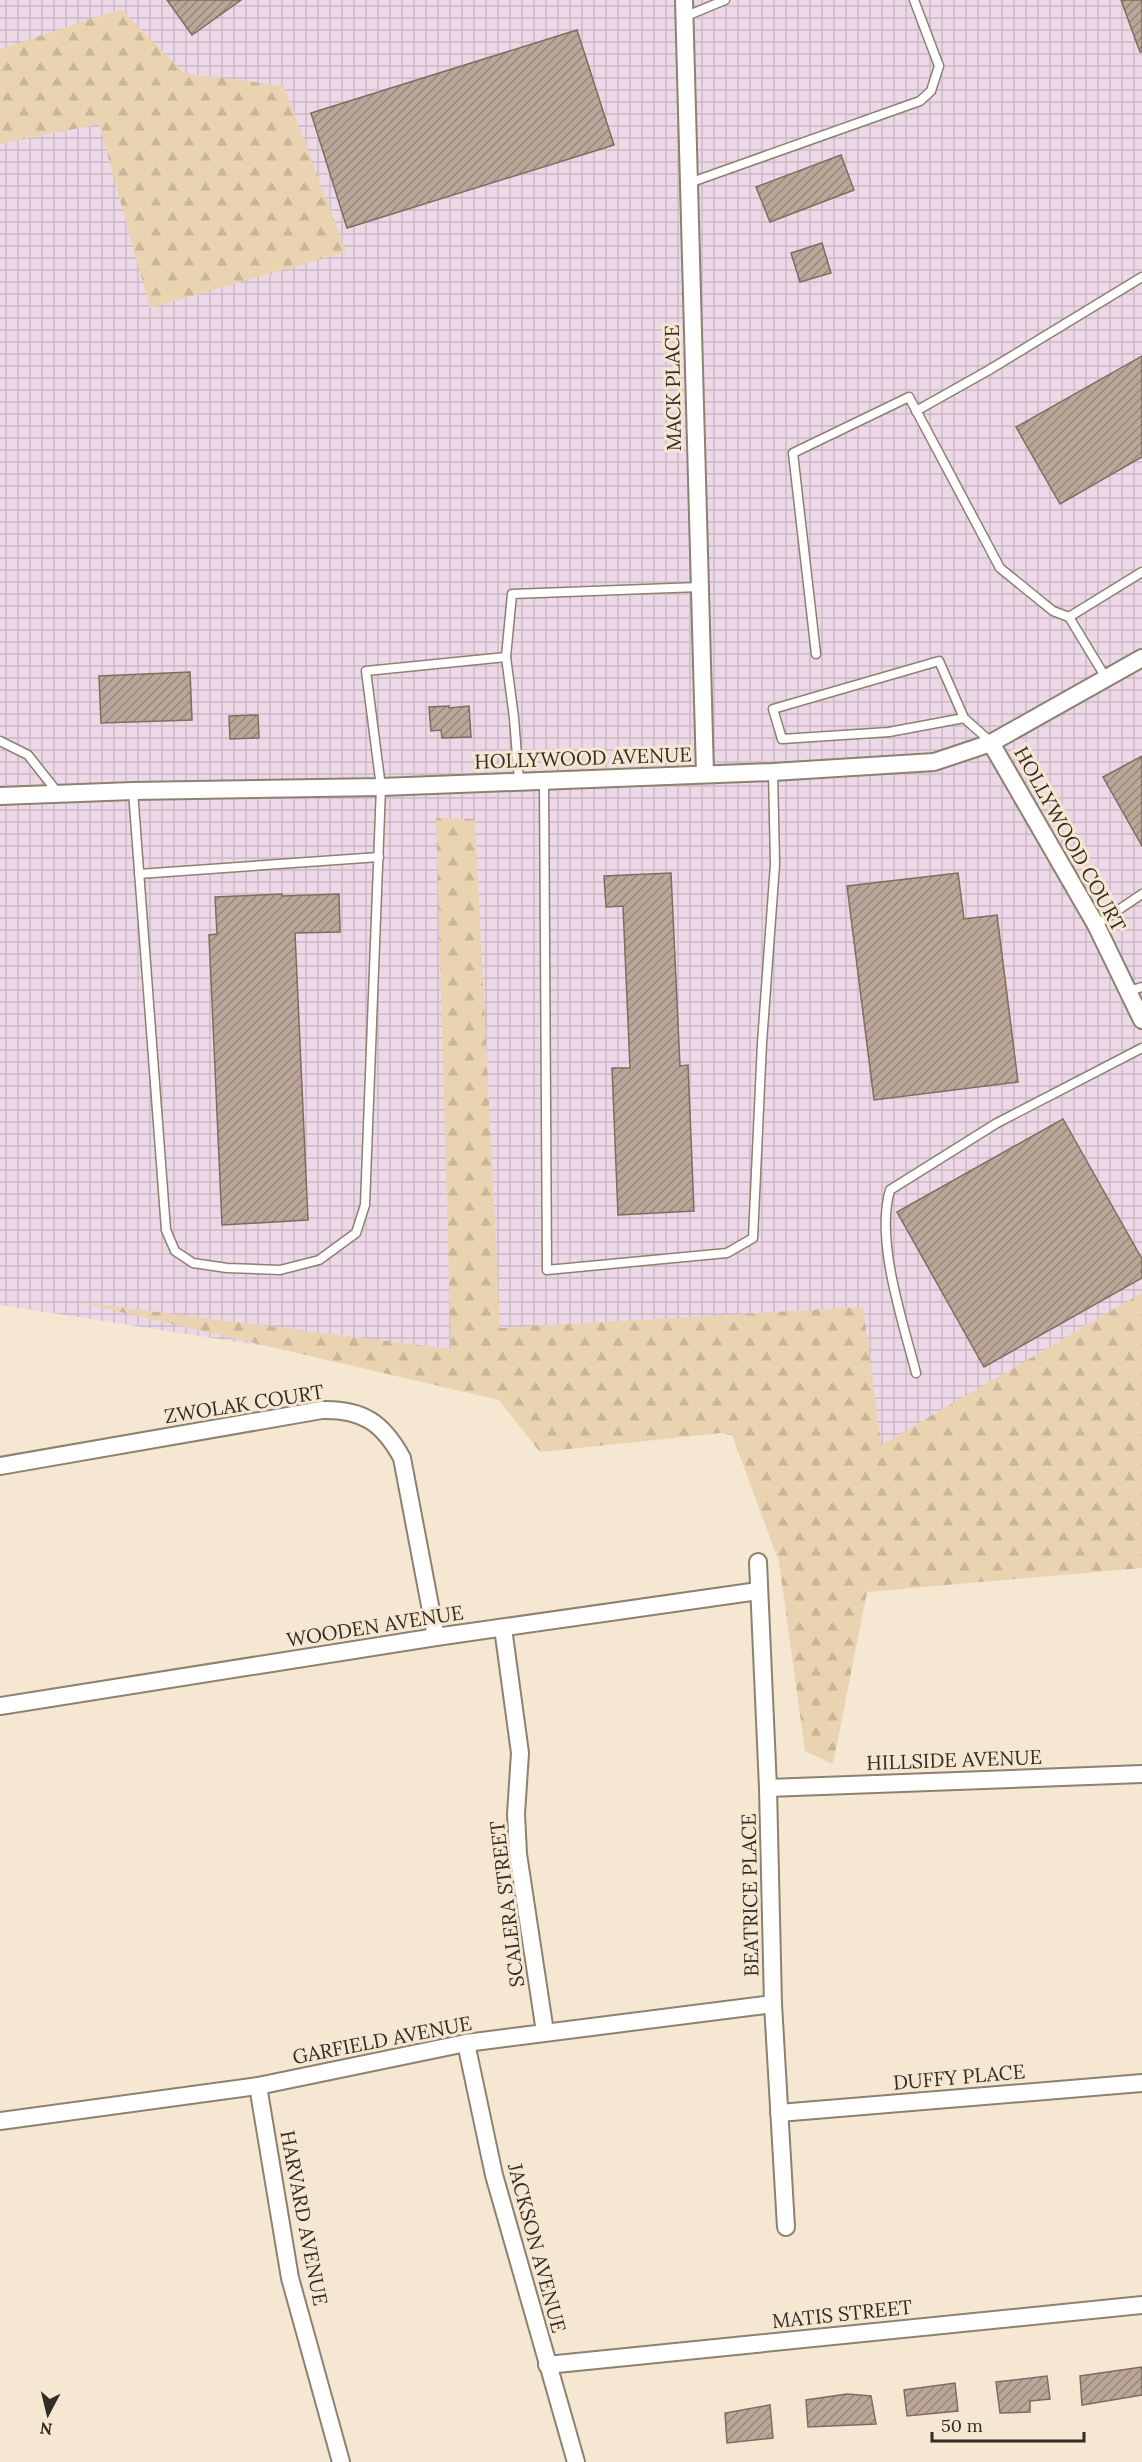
<svg xmlns="http://www.w3.org/2000/svg" width="1142" height="2462" font-family="Lora,serif">
<style>
.industrial{fill:url(#industrial-grid)}
.forest{fill:url(#forest-firs)}
.building{fill:url(#building-hatch);stroke:#7f6c60;stroke-width:1.5}
.lines{fill:none;stroke-linecap:round;stroke-linejoin:round}
.lane-casing{stroke:#8d816f;stroke-width:11}
.street-casing{stroke:#8d816f;stroke-width:20}
.lane{stroke:#fff;stroke-width:8}
.street{stroke:#fff;stroke-width:16}
.labels{text-anchor:middle;stroke-width:6;stroke-linejoin:round;paint-order:stroke}
.street-label{font-size:20px;fill:#312c25;stroke:#f5e7d2}
</style>
<defs>
<pattern id="industrial-grid" width="8" height="8" patternUnits="userSpaceOnUse" patternTransform="scale(1.5)"><rect width="8" height="8" fill="#ecd8e7"/><path d="M0 4h8M4 0v8" fill="none" stroke="#cbbac6"/></pattern>
<pattern id="forest-firs" width="22" height="20" patternUnits="userSpaceOnUse" patternTransform="scale(1.5)"><rect width="22" height="20" fill="#ead3b1"/><path d="M5 1l3.5 6h-7zM16 11l3.5 6h-7z" fill="#c9b598"/></pattern>
<pattern id="building-hatch" width="6" height="6" patternUnits="userSpaceOnUse" patternTransform="scale(1.5)"><rect width="6" height="6" fill="#bca69a"/><path d="M-1 1l2-2M0 6l6-6M5 7l2-2" fill="none" stroke="#99877d"/></pattern>
</defs>
<rect width="100%" height="100%" fill="#f5e7d2"/>
<!-- industrial -->
<polygon class="industrial" points="0,0 1142,0 1142,1334 859,1467 554,1391 0,1305"/>
<!-- forest -->
<g class="forest">
<polygon points="121,9 184,73 284,86 346,252 150,308 99,124 0,144 0,49"/>
<polygon points="436,818 475,819 500,1328 863,1307 881,1445 1142,1293 1142,1568 867,1592 833,1764 805,1751 779,1562 731,1432 540,1452 499,1400 78,1302 451,1349"/>
</g>
<!-- building -->
<g class="building">
<polygon points="167,0 241,0 192,35"/>
<polygon points="1121,0 1142,0 1142,52 1140,52"/>
<polygon points="577,30 614,145 347,228 311,113"/>
<polygon points="841,155 854,190 770,222 756,187"/>
<polygon points="822,243 831,273 800,282 791,253"/>
<polygon points="1142,356 1142,457 1060,504 1016,427"/>
<polygon points="190,672 192,720 101,723 99,676"/>
<polygon points="449,706 449,708 469,706 471,737 442,738 441,730 431,731 429,707"/>
<polygon points="258,715 259,738 230,739 229,716"/>
<polygon points="1142,756 1142,846 1103,777"/>
<polygon points="671,873 680,1066 688,1065 694,1211 618,1215 612,1068 630,1068 623,906 606,907 604,876"/>
<polygon points="958,873 964,919 997,915 1018,1082 874,1100 847,886"/>
<polygon points="282,894 282,896 339,894 340,932 295,933 308,1220 222,1225 209,935 217,934 215,897"/>
<polygon points="1063,1119 1142,1259 1142,1278 984,1367 897,1212"/>
<polygon points="1142,2367 1142,2395 1082,2405 1080,2376"/>
<polygon points="1047,2376 1050,2399 1030,2401 1030,2412 1000,2413 996,2382"/>
<polygon points="955,2383 958,2411 907,2416 904,2390"/>
<polygon points="847,2394 871,2396 876,2424 808,2427 806,2400"/>
<polygon points="770,2405 773,2438 727,2443 725,2413"/>
</g>
<g class="lines">
<defs>
<g id="lane">
<polyline points="684,17 725,0"/>
<polyline points="689,183 920,101 931,91 939,66 914,0"/>
<polyline points="916,411 989,370 1142,277"/>
<polyline points="1069,617 1142,572"/>
<polyline points="816,654 793,453 909,397 1000,568 1053,611 1069,617 1106,678"/>
<polyline points="964,718 889,732 782,739 773,709 939,661 964,718 991,742"/>
<polyline points="0,741 28,755 58,793"/>
<polyline points="544,780 547,1270 727,1253 753,1238 762,1043 775,864 773,772"/>
<polyline points="519,781 514,718 506,657 512,594 699,587"/>
<polyline points="133,791 166,1230 175,1251 193,1263 227,1268 280,1270 319,1260 356,1233 365,1205 381,787 366,671 506,657"/>
<polyline points="139,874 379,857"/>
<polyline points="1096,925 1142,894"/>
<polyline points="1128,991 1142,987"/>
<path d="M916 1373C903 1322 875 1241 890 1190L997 1123 1142 1048"/>
</g>
<g id="street">
<polyline points="684,0 705,774"/>
<polyline points="991,743 1096,925 1142,1020"/>
<polyline points="0,796 133,791 381,787 773,772 934,762 991,743 1142,658"/>
<path d="M0 1466 322 1410C363 1409 383 1423 402 1458L436 1637"/>
<polyline points="758,1562 768,1788 773,2004 786,2227"/>
<polyline points="503,1628 520,1753 516,1814 518,1854 545,2032"/>
<polyline points="0,1706 436,1637 758,1591"/>
<polyline points="768,1788 1142,1774"/>
<polyline points="466,2043 494,2175 576,2462"/>
<polyline points="258,2086 290,2278 341,2462"/>
<polyline points="779,2113 1142,2083"/>
<polyline points="0,2121 258,2086 466,2043 773,2004"/>
<polyline points="547,2365 1142,2305"/>
</g>
</defs>
<!-- lane casing -->
<use href="#lane" class="lane-casing"/>
<!-- street casing -->
<use href="#street" class="street-casing"/>
<!-- lane -->
<use href="#lane" class="lane"/>
<!-- street -->
<use href="#street" class="street"/>
</g>
<g class="labels">
<!-- street labels -->
<g class="street-label">
<text transform="translate(673 388) rotate(-91)" y="7">MACK PLACE</text>
<text transform="translate(583 758) rotate(-2)" y="7">HOLLYWOOD AVENUE</text>
<text transform="translate(1070 839) rotate(61)" y="7">HOLLYWOOD COURT</text>
<text transform="translate(244 1404) rotate(-9)" y="7">ZWOLAK COURT</text>
<text transform="translate(375 1626) rotate(-9)" y="7">WOODEN AVENUE</text>
<text transform="translate(954 1760) rotate(-2)" y="7">HILLSIDE AVENUE</text>
<text transform="translate(750 1895) rotate(-91)" y="7">BEATRICE PLACE</text>
<text transform="translate(507 1904) rotate(-97)" y="7">SCALERA STREET</text>
<text transform="translate(382 2040) rotate(-11)" y="7">GARFIELD AVENUE</text>
<text transform="translate(959 2077) rotate(-5)" y="7">DUFFY PLACE</text>
<text transform="translate(304 2218) rotate(79)" y="7">HARVARD AVENUE</text>
<text transform="translate(537 2248) rotate(75)" y="7">JACKSON AVENUE</text>
<text transform="translate(842 2314) rotate(-6)" y="7">MATIS STREET</text>
</g>
</g>
<!-- north arrow -->
<g transform="translate(48 2414) rotate(187)" stroke="#f5e7d2" stroke-width="4.5" paint-order="stroke">
<path d="M0-4.5L10 22L0 15L-10 22Z" fill="#312c25"/>
<text y="-9" font-size="16" font-weight="bold" text-anchor="middle" fill="#312c25">N</text>
</g>
<!-- scale -->
<path d="M932 2432v9h152v-9" fill="none" stroke="#312c25" stroke-width="3"/>
<text x="941" y="2432" font-size="18" fill="#312c25" stroke="#f5e7d2" stroke-width="4.5" paint-order="stroke">50 m</text>
</svg>
